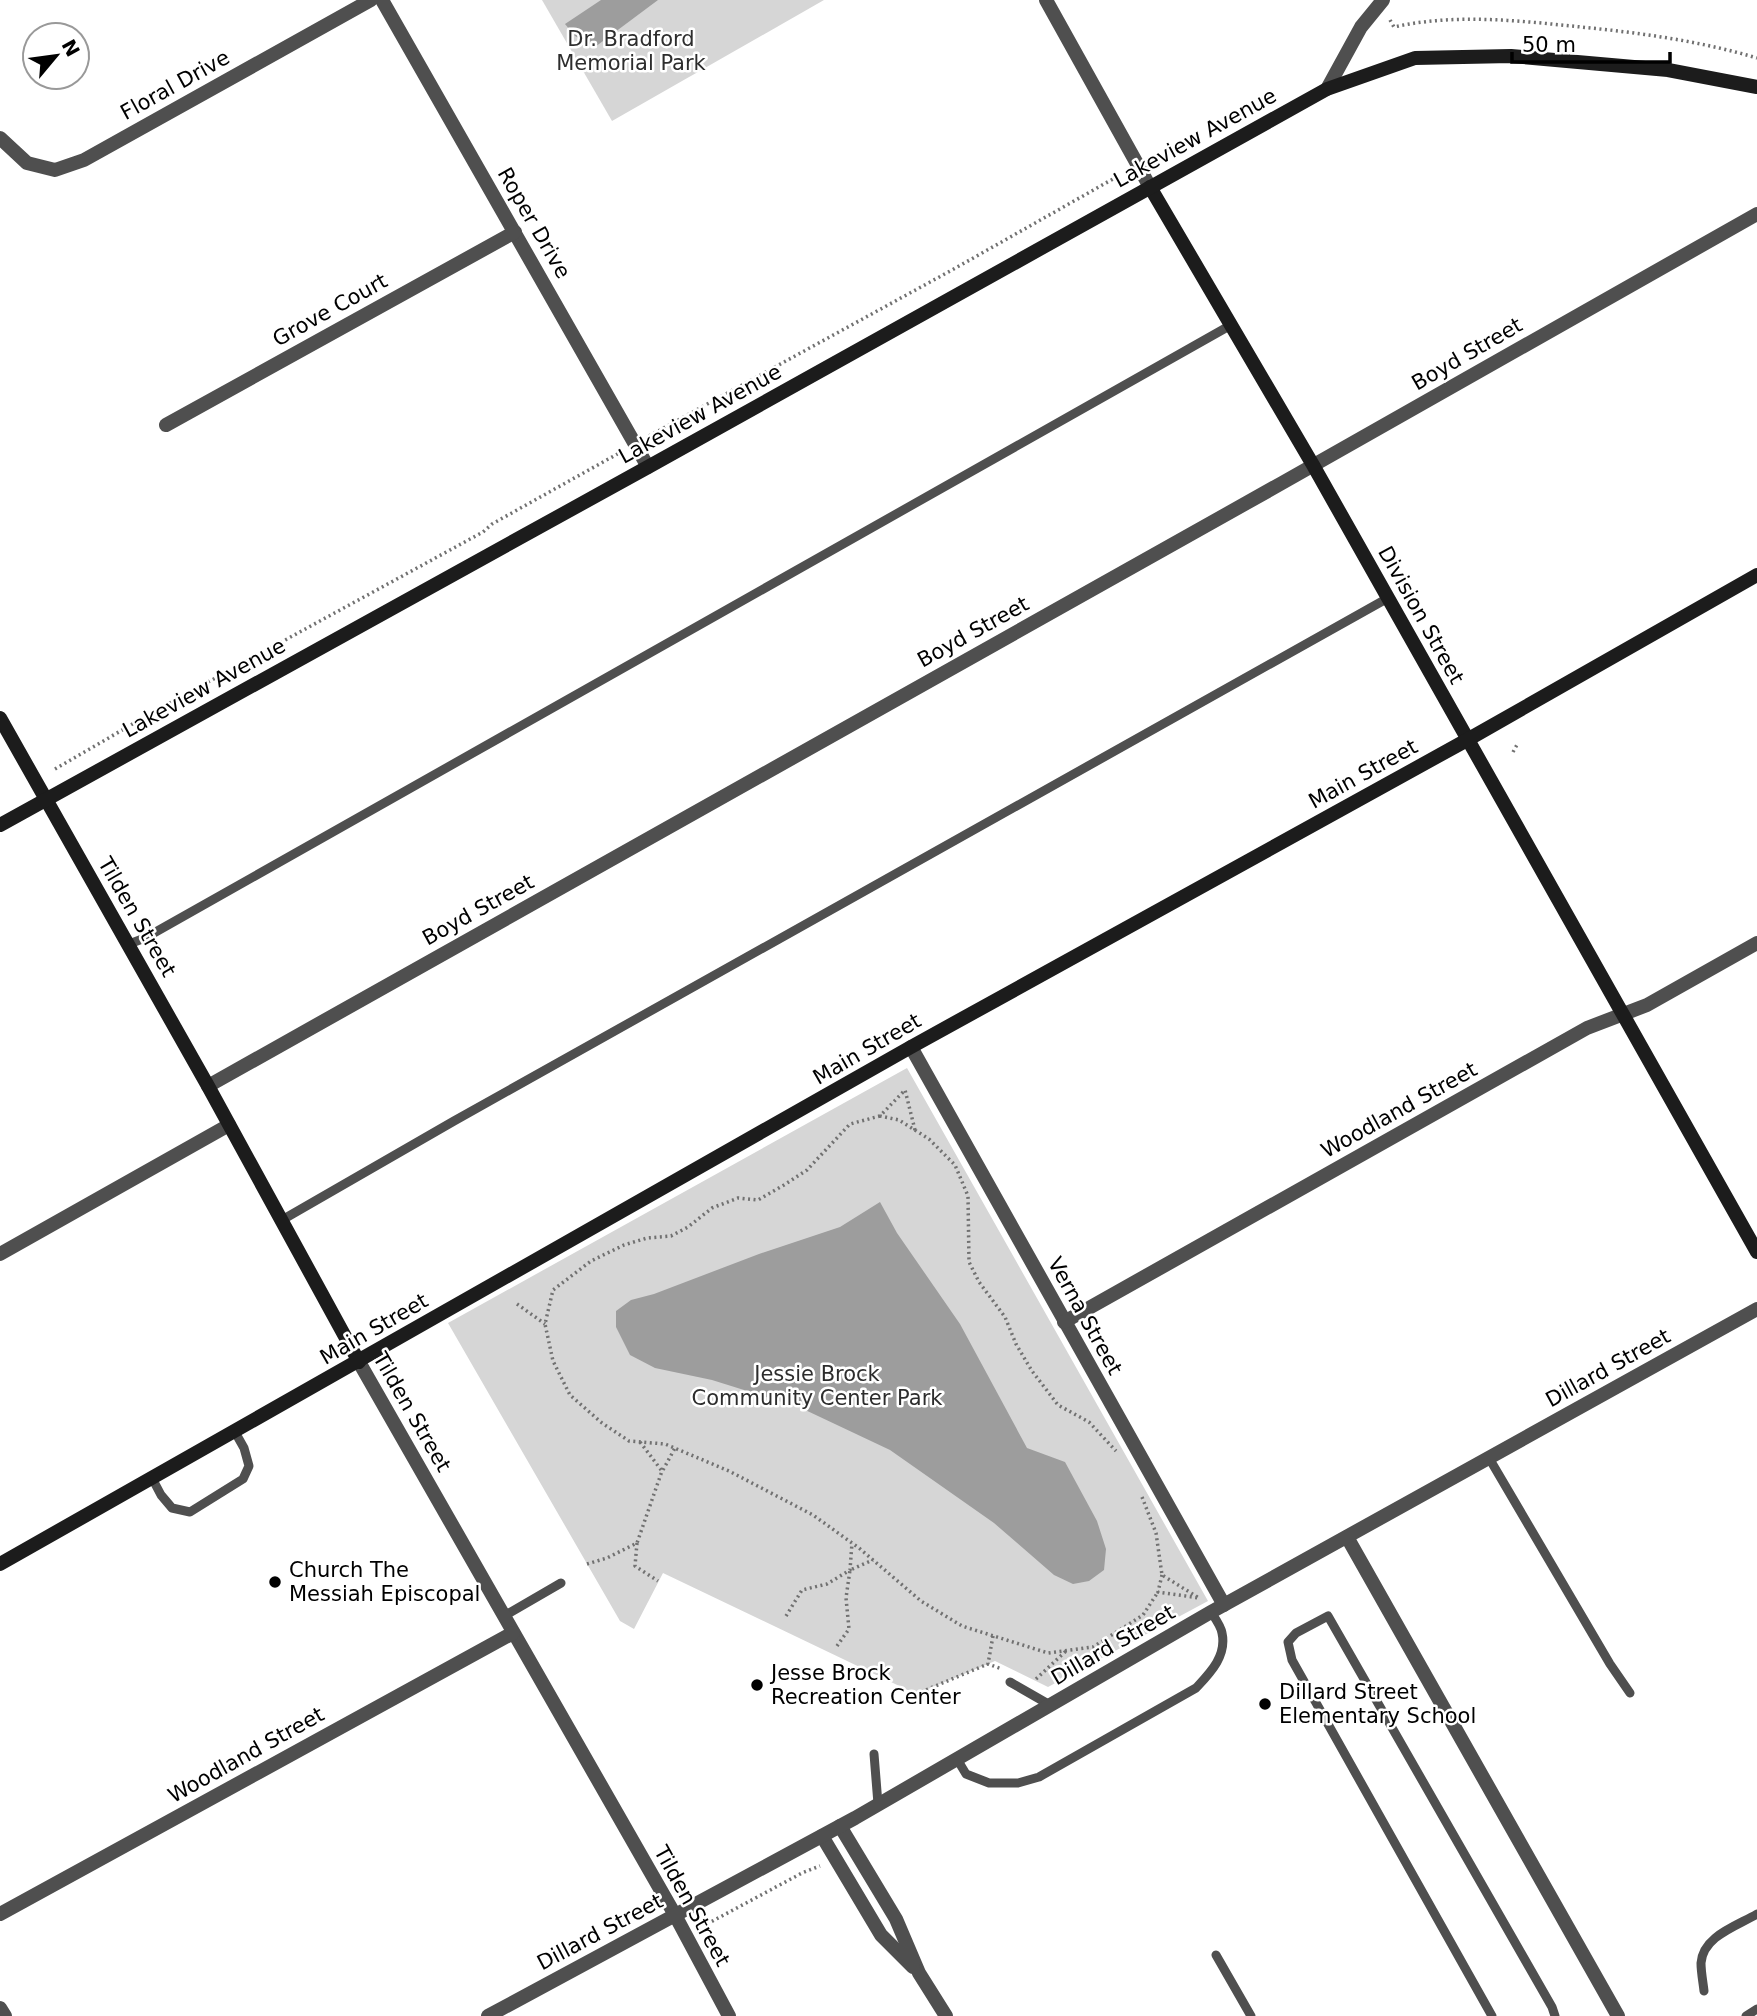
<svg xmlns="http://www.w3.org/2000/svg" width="1757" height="2016" font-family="'DejaVu Sans',sans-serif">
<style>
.green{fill:#d6d6d6}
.water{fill:#9d9d9d}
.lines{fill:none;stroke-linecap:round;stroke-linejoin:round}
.path{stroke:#717171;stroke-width:3.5;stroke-dasharray:2 3.5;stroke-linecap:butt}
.lane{stroke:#4f4f4f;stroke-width:9}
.street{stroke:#4f4f4f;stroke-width:14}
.secondary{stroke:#1c1c1c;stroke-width:14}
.poi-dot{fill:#000;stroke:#fff;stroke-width:2.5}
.labels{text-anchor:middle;stroke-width:5;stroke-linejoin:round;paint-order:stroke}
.park-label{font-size:21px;fill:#2d2d2d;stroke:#fff}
.street-label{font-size:21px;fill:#000;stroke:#fff}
.poi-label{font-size:21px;fill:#000;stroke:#fff;text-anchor:start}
</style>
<rect width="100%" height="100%" fill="#fff"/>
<!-- green -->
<g class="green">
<polygon points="542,0 824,0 612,121"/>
<polygon points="907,1068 1208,1601 1048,1687 995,1661 916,1694 663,1573 634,1629 620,1621 448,1323"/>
</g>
<!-- water -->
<g class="water">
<polygon points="601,0 658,0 595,47 575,36 565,24"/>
<polygon points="880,1202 897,1233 960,1324 1027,1448 1065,1462 1097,1521 1106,1549 1104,1570 1089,1581 1073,1584 1054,1575 994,1523 890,1450 801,1408 712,1380 655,1368 630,1355 616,1327 616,1311 631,1300 654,1294 759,1254 840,1227"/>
</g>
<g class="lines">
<!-- path -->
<g class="path">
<path d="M1390 20 1394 27C1452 14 1513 20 1571 26 1633 32 1697 40 1757 58"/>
<polyline points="649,436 952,270 1120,175"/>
<polyline points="1513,752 1518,743"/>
<polyline points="55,769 155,711 483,532 492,524 621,452"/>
<polyline points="880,1116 850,1124 807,1170 784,1185 758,1200 738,1198 712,1208 688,1227 671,1236 647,1238 624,1245 591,1261 553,1290 545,1324 553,1361 570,1395 602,1423 629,1441 665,1444 729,1471 813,1515 859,1548 921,1601 962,1626 1048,1653 1093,1647 1143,1615 1158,1592"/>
<polyline points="915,1130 905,1090 880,1116 899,1120 929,1139 955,1165 968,1196 969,1262 979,1282 1005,1317 1016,1344 1032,1371 1058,1405 1089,1422 1116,1451"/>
<polyline points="517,1304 545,1324"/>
<polyline points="663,1470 675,1448"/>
<polyline points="1142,1497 1156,1533 1162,1575 1199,1598 1158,1592 1162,1575"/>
<polyline points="637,1543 635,1566 658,1581"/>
<polyline points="587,1564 607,1558 637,1543 662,1471 640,1442"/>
<polyline points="786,1616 802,1590 827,1584 850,1570 852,1543"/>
<polyline points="993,1636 988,1664 1002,1669"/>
<polyline points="837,1646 849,1629 846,1598 850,1570 873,1560"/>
<polyline points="1036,1679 1066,1651"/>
<polyline points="916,1694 988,1664"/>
<polyline points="707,1924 802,1873 820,1866"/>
</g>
<!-- lane -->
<g class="lane">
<polyline points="129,944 145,938 1231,325"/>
<polyline points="282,1220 454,1121 1388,598"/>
<polyline points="1489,1458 1610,1664 1630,1693"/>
<polyline points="152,1478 161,1495 172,1508 190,1512 243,1479 249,1466 244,1448 235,1432"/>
<polyline points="504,1616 561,1583"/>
<polyline points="1010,1682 1050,1705"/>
<polyline points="874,1754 878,1804"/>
<path d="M957 1759 966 1774 989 1783H1018L1039 1777 1196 1688C1210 1673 1227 1656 1222 1633 1221 1626 1215 1618 1211 1612"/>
<polyline points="1216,1955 1251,2016"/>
<path d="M1704 1991C1703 1982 1701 1972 1701 1963 1703 1936 1737 1926 1757 1914"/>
<polyline points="1492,2016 1292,1660 1288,1642 1296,1633 1328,1616 1552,2007 1555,2016"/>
<polyline points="1746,2016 1757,2009"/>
</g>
<!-- street -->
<g class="street">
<polyline points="382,0 648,467"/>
<polyline points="1046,0 1150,187"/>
<polyline points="1327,89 1361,27 1383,0"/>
<polyline points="0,138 27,163 55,170 84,160 371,0"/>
<polyline points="166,425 515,232"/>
<polyline points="911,1047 1224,1605"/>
<polyline points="208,1086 1282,483 1757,214"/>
<polyline points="0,1254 229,1125"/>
<polyline points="1064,1322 1587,1028 1647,1005 1757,943"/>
<polyline points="359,1362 675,1915 729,2016"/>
<polyline points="1347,1537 1618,2016"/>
<polyline points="840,1826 896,1919 919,1973 946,2016"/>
<polyline points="822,1836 881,1935 913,1967"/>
<polyline points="0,1914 513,1633"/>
<polyline points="0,2008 5,2016"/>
<polyline points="488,2016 855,1818 1211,1612 1757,1309"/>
</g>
<!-- secondary -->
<g class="secondary">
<polyline points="1150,187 1313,465 1757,1252"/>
<polyline points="0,718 208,1086 359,1362"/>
<polyline points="0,825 648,467 1327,89 1415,58 1511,56 1668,70 1757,87"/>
<polyline points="0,1564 911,1047 1467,740 1757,575"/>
</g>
</g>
<!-- markers -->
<g class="poi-dot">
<circle cx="275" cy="1582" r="7"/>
<circle cx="757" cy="1685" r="7"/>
<circle cx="1265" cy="1704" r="7"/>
</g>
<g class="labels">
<!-- park labels -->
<g class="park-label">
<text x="631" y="46">Dr. Bradford<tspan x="631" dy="24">Memorial Park</tspan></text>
<text x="817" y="1381">Jessie Brock<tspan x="817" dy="24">Community Center Park</tspan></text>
</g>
<!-- street labels -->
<g class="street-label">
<text transform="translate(175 85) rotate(-29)" y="7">Floral Drive</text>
<text transform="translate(1195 138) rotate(-29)" y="7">Lakeview Avenue</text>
<text transform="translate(534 223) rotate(60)" y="7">Roper Drive</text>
<text transform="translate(330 310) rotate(-29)" y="7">Grove Court</text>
<text transform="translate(1467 354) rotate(-30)" y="7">Boyd Street</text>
<text transform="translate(700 414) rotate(-29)" y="7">Lakeview Avenue</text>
<text transform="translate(1421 615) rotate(61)" y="7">Division Street</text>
<text transform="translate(973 632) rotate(-29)" y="7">Boyd Street</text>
<text transform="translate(204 688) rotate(-29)" y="7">Lakeview Avenue</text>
<text transform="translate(1363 774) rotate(-29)" y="7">Main Street</text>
<text transform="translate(478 910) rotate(-29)" y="7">Boyd Street</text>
<text transform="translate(137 917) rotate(60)" y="7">Tilden Street</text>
<text transform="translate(867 1049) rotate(-30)" y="7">Main Street</text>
<text transform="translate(1399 1110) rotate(-29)" y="7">Woodland Street</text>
<text transform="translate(1085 1316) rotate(61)" y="7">Verna Street</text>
<text transform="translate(374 1329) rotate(-30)" y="7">Main Street</text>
<text transform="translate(1608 1368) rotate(-29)" y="7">Dillard Street</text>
<text transform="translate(412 1412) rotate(60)" y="7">Tilden Street</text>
<text transform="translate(1113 1645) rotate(-30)" y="7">Dillard Street</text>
<text transform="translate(246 1755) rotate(-29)" y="7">Woodland Street</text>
<text transform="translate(692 1906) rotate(61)" y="7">Tilden Street</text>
<text transform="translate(600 1932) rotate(-28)" y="7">Dillard Street</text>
</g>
<!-- poi labels -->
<g class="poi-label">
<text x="289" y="1577">Church The<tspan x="289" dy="24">Messiah Episcopal</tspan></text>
<text x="771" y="1680">Jesse Brock<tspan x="771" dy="24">Recreation Center</tspan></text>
<text x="1279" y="1699">Dillard Street<tspan x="1279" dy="24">Elementary School</tspan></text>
</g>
</g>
<!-- north arrow -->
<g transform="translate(56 56) rotate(61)"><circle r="33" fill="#ffffff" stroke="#999999" stroke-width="2"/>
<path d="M0-5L12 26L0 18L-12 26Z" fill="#000000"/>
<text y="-10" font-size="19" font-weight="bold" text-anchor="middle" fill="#000000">N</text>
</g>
<!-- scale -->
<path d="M1512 52v10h158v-10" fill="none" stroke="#000000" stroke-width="3.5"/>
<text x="1522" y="52" font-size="21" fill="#000000" stroke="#ffffff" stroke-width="5" paint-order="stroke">50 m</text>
</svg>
